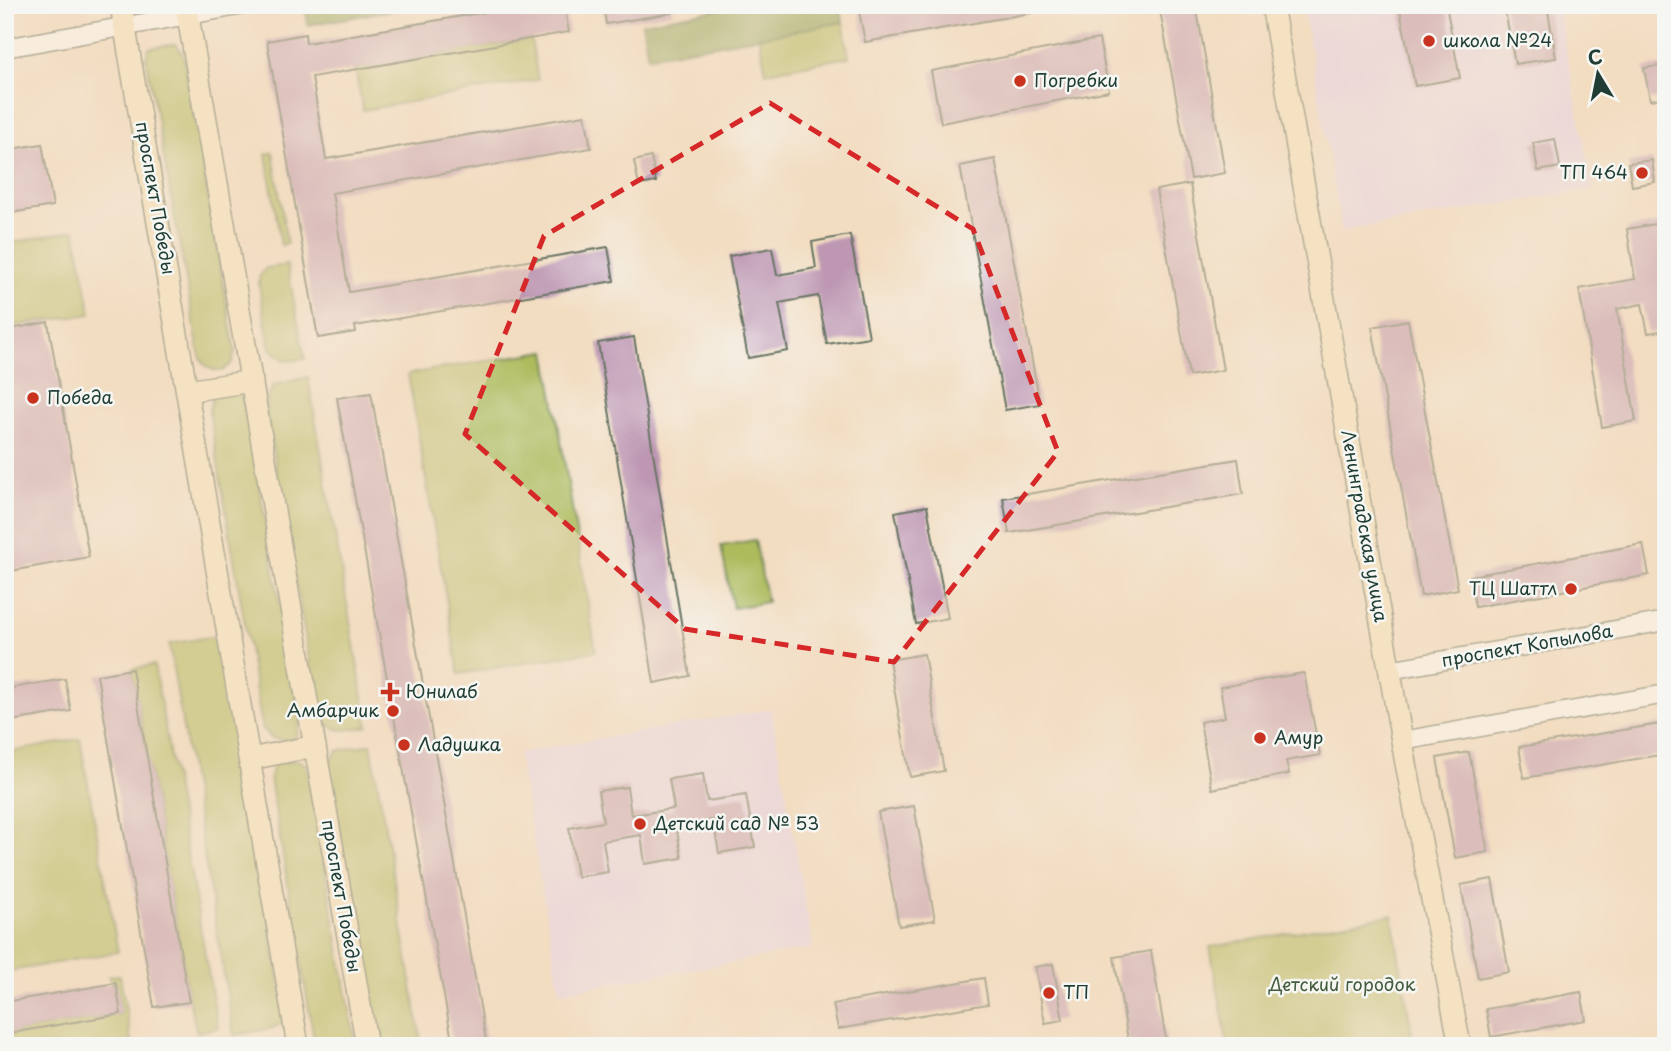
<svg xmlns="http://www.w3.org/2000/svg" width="1671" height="1051" font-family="'Playpen Sans',sans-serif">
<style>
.built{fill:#e4d3f2}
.green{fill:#aebb5d;stroke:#667c48;stroke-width:2}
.forest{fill:#8aa354;stroke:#547044;stroke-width:2}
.building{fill:#be97b3}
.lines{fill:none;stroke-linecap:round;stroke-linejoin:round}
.tertiary-casing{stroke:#697565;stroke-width:21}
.secondary-casing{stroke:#697565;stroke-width:24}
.tertiary{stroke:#fff;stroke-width:18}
.secondary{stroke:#f7e8c3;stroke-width:21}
.marked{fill:none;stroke:#d62828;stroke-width:5;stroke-dasharray:14 9;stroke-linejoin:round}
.poi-dot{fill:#c8321e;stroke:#f6f6f2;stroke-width:2.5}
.labels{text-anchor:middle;stroke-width:5;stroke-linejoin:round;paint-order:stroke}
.poi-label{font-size:18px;fill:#1f3d34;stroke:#f6f6f2;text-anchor:start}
.street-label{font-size:18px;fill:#1f3d34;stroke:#f6f6f2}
.park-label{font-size:18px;fill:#435c3e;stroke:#f6f6f2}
</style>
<rect width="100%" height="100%" fill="#f6f6f2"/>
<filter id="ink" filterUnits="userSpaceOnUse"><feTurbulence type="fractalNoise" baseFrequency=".0143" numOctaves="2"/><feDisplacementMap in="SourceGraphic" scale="14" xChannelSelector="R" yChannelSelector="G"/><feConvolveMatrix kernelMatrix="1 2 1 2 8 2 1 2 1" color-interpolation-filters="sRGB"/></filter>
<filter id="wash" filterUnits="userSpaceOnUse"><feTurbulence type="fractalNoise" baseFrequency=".00686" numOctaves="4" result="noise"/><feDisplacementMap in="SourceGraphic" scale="28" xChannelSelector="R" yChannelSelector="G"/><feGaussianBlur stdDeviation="1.57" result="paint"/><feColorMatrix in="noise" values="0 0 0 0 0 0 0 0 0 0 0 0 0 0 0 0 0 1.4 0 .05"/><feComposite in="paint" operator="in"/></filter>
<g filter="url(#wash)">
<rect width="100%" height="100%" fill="#f2ddc1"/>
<!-- built -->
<g class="built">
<polygon points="1303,5 1557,5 1593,189 1342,231"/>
<polygon points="771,709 813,948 560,992 518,753"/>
</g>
<!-- green -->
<g class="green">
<polygon points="843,22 849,57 766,72 759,37"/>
<polygon points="531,39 538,80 363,110 355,69"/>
<path d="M176 44 183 54 235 351 232 363 222 371C208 371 202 364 199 352L146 58 149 48Z"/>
<polygon points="273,152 287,244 281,245 266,154"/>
<polygon points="75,230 91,314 5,327 5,244"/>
<polygon points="287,265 305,359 285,361 270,348 259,285 259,277 266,268"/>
<polygon points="546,351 596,651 459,674 408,374"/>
<path d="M308 377 368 726C348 730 333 735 319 716L266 411V400L274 385Z"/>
<polygon points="233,391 241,396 246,410 300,721 297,735 289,741 271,738 262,727 209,410 213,397"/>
<polygon points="755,540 767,602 733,608 721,546"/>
<polygon points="209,637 220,640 286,1020 273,1028 234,1035 169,644"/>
<polygon points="154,665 218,1028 197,1032 189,1001 132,669"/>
<polygon points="80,739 118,952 5,972 5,753"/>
<polygon points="371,744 422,1046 377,1046 329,775 329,763 337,751"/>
<polygon points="298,760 306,765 308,772 356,1046 315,1046 270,778 271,771 275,764"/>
<polygon points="1392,915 1414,1046 1228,1046 1210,947"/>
<polygon points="120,975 132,1046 5,1046 5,1034 121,1014 116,983 111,983 109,976"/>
</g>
<!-- forest -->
<g class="forest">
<polygon points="305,5 420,5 308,25"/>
<polygon points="741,5 840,5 843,22 648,57 642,23"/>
</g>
<g id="blocks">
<!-- building -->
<g class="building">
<polygon points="526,5 564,5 569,32 312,77 326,159 585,115 591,148 332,193 349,292 608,247 614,281 355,326 356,332 318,338 267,41 305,34 306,43"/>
<polygon points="603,5 672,5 672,13 606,24"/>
<polygon points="891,5 1030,5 1031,13 865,42 859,11"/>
<polygon points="1159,5 1196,5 1225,173 1191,179"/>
<polygon points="1399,5 1446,5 1460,78 1415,86"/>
<polygon points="1504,5 1547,5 1556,58 1515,64"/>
<polygon points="1099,39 1109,91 941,123 931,71"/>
<polygon points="1666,65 1666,97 1650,100 1644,68"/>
<polygon points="1555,139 1560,167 1538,171 1533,143"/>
<polygon points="42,144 53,206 5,214 5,150"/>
<polygon points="651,157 656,182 639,185 634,161"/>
<polygon points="995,159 1040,404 1005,410 960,166"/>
<polygon points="1652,160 1655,182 1632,186 1628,163"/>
<polygon points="1190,184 1223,370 1189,376 1156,190"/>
<polygon points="1666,222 1666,330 1648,333 1642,304 1617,309 1636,421 1602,427 1579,289 1635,279 1627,229"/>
<polygon points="850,235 869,337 827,344 818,296 779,303 788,351 748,358 729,256 772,248 777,275 816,268 812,242"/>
<polygon points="1408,320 1458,589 1421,596 1372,327"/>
<polygon points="48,322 89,557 5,572 5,330"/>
<polygon points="634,337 690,676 654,683 598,343"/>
<polygon points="371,393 431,729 487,1046 453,1046 397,734 337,398"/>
<polygon points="1238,459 1243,494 1009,533 1003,498"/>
<polygon points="927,506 948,618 916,624 895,512"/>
<polygon points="1643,544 1649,575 1475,607 1470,576"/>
<polygon points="924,654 944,771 910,777 889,660"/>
<polygon points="132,669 189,1002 154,1007 97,675"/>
<polygon points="1304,673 1320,755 1286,761 1289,774 1212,789 1200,722 1225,717 1220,687"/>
<polygon points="65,679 71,711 5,722 5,689"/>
<polygon points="1666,723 1666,754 1524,778 1519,747"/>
<polygon points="1469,752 1488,852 1455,858 1437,758"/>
<polygon points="703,774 707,801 746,795 755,847 719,853 713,820 676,826 682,858 645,864 641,835 603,841 608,872 577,877 569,828 603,822 598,791 627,787 631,815 674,809 669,779"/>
<polygon points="914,806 935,920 899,926 878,812"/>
<polygon points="1492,879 1509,972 1478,978 1461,885"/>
<polygon points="1151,951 1167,1046 1129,1046 1114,957"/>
<polygon points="1053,964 1063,1020 1045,1023 1035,967"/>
<polygon points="984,978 988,1004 838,1029 833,1004"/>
<polygon points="116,983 121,1014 5,1034 5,1002"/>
<polygon points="1581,992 1586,1020 1491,1037 1486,1009"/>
</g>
</g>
</g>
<g filter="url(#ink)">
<use href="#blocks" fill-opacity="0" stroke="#697565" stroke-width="2"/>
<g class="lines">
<defs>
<g id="tertiary">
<polyline points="5,48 244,5"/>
<polyline points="1389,670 1666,621"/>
<polyline points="1402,741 1666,694"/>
</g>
<g id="secondary">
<polyline points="121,5 298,1046"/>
<polyline points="186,5 367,1046"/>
<polyline points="1272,5 1405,758 1460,1046"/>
<polyline points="187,391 252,381"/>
<polyline points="250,759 315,746"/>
</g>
</defs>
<!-- tertiary casing -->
<use href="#tertiary" class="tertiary-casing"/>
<!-- secondary casing -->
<use href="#secondary" class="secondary-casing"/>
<!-- tertiary -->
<use href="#tertiary" class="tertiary"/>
<!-- secondary -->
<use href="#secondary" class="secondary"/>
</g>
</g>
<!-- marked area -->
<path d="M0 0H1671V1051H0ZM770 103 973 229 1058 452 894 662 685 629 465 434 544 236Z" fill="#f2ddc1" fill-opacity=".55" fill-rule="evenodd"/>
<path class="marked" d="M770 103 973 229 1058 452 894 662 685 629 465 434 544 236Z"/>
<!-- markers -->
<g class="poi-dot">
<circle cx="1429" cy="41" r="7"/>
<circle cx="1020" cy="81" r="7"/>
<circle cx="1642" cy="173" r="7"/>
<circle cx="33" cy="398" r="7"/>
<circle cx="1571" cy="589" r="7"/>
<path d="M386.5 681.5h7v7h7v7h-7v7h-7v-7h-7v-7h7z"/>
<circle cx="393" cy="711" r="7"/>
<circle cx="1260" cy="738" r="7"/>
<circle cx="404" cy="745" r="7"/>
<circle cx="640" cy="824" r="7"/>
<circle cx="1049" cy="993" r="7"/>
</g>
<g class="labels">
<!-- poi labels -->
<g class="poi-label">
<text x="1443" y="47">школа №24</text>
<text x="1034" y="87">Погребки</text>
<text x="1628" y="179" text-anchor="end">ТП 464</text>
<text x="47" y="404">Победа</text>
<text x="1557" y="595" text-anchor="end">ТЦ Шаттл</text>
<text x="406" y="698">Юнилаб</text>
<text x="379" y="717" text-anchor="end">Амбарчик</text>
<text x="1274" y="744">Амур</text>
<text x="418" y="751">Ладушка</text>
<text x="654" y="830">Детский сад № 53</text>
<text x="1063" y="999">ТП</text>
</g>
<!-- street labels -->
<g class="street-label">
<text transform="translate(155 198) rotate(80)" y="6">проспект Победы</text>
<text transform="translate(1364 526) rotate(80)" y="6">Ленинградская улица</text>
<text transform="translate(1527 646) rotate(-10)" y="6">проспект Копылова</text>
<text transform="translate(341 896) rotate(80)" y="6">проспект Победы</text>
</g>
<!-- park labels -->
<g class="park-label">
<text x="1342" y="991">Детский городок</text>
</g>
</g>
<!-- margin -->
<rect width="1671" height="1051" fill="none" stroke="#f6f6f2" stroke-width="28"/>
<!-- north arrow -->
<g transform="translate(1598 74) rotate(350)" stroke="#f6f6f2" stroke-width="5" paint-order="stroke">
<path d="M0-5L12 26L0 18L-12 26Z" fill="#1f3d34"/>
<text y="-10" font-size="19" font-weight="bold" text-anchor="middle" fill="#1f3d34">С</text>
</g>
</svg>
